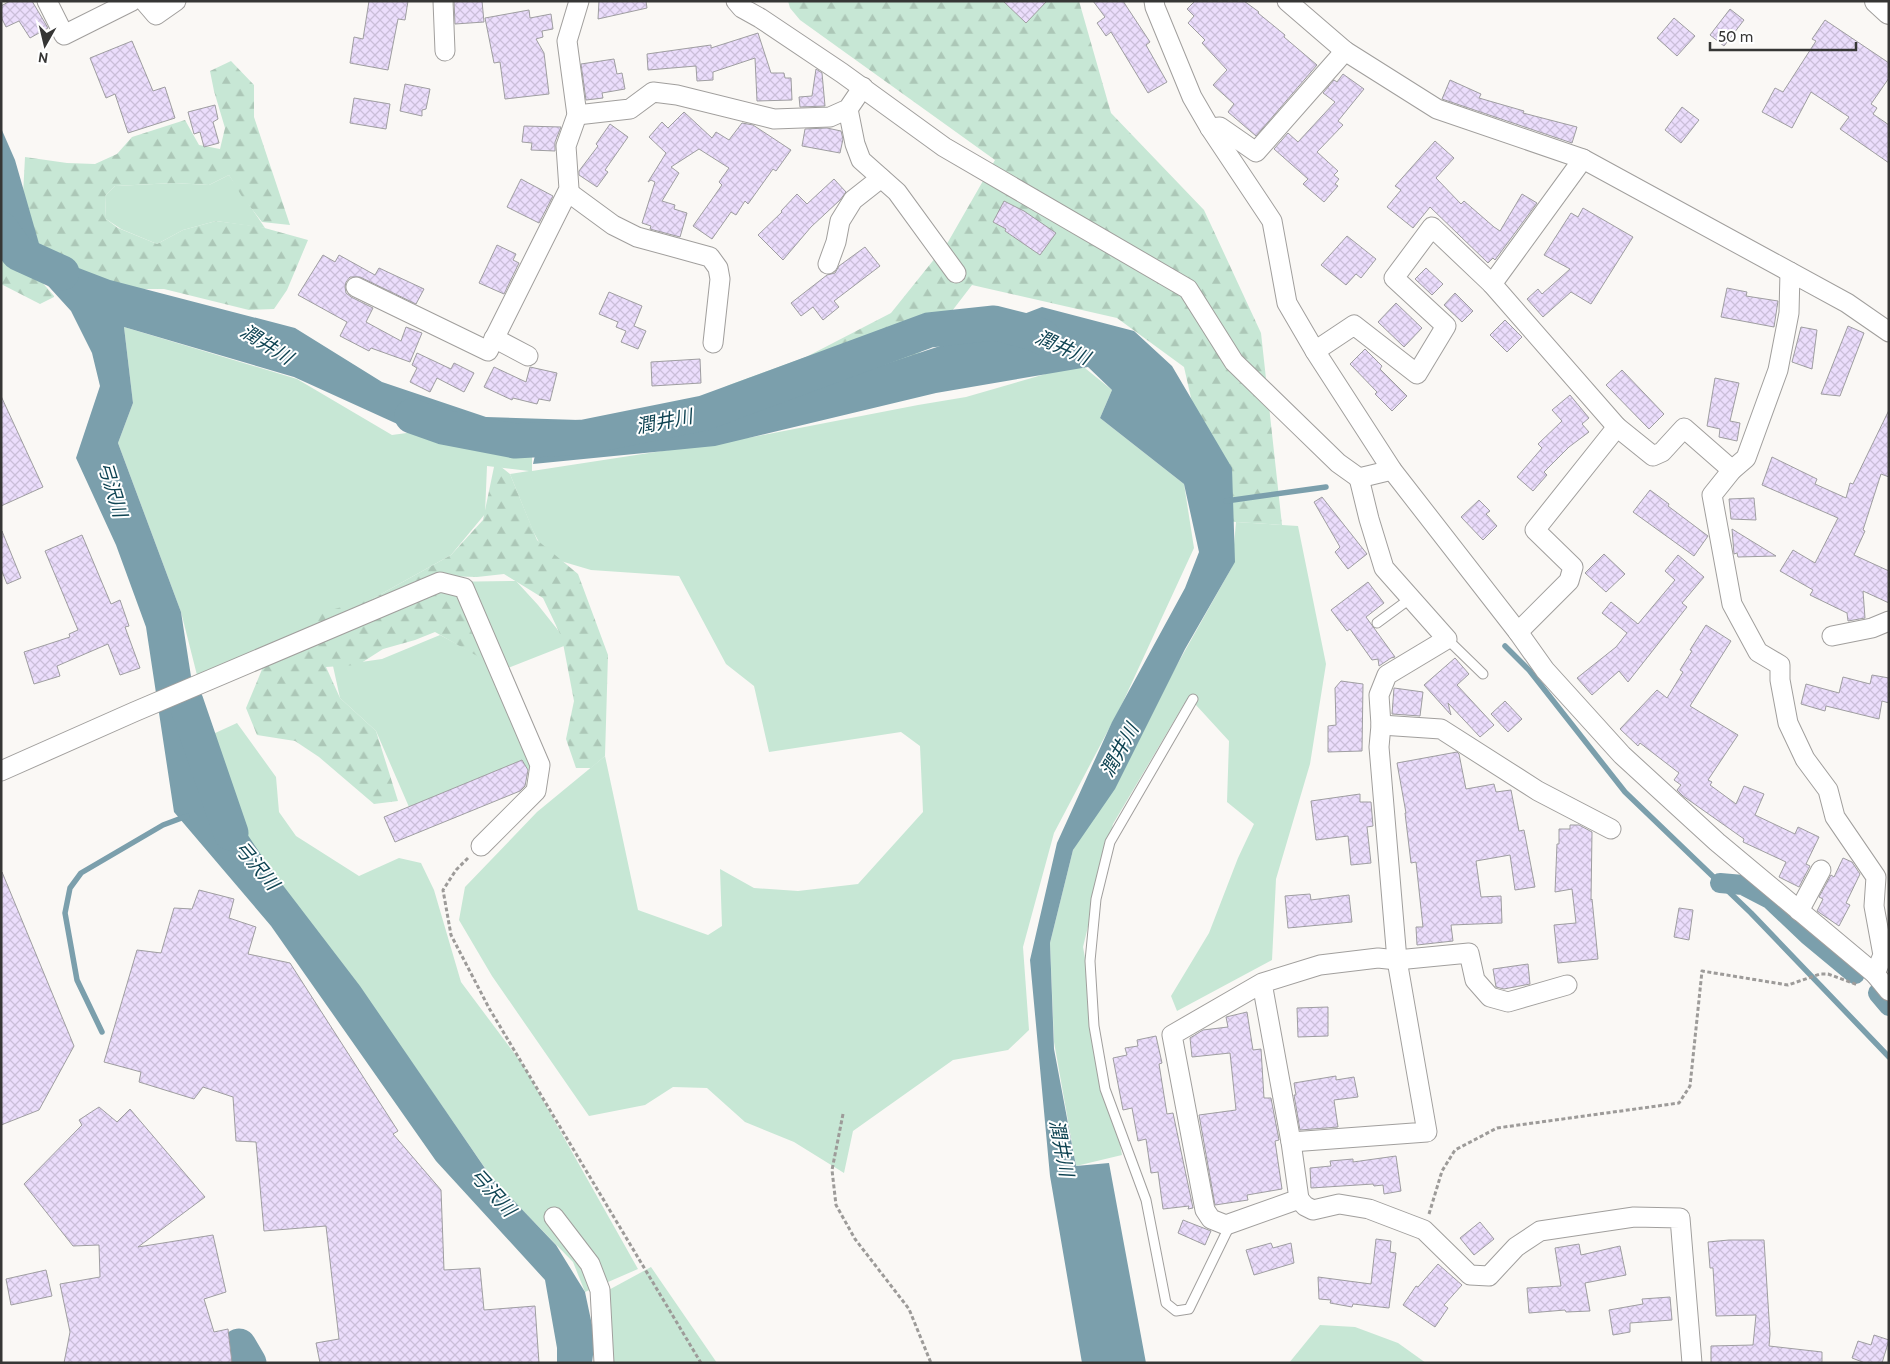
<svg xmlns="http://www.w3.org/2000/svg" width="1890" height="1364" font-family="Cabin,'Noto Sans JP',sans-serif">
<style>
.grass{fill:#c7e7d5}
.forest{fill:url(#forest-firs)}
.water{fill:#7b9fac}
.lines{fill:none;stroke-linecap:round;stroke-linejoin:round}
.stream{stroke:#7b9fac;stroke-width:5.5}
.canal{stroke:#7b9fac;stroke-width:20}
.river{stroke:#7b9fac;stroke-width:35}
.building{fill:url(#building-cross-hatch);stroke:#9f9ea1}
.service-casing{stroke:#a19f9d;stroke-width:11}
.minor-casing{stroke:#a19f9d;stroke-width:21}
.tertiary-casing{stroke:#a19f9d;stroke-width:26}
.path{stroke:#9d9b99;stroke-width:3;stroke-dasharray:4 2.5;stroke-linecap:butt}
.service{stroke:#fff;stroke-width:9}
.minor{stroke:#fff;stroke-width:19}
.tertiary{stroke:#fff;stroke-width:24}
.labels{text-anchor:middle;stroke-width:4;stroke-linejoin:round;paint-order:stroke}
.water-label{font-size:19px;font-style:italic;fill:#0e4352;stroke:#fff}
</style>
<defs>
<pattern id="forest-firs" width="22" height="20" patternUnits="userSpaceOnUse" patternTransform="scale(1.25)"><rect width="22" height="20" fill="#c7e7d5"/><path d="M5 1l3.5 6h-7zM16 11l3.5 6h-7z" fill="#acc7b7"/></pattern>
<pattern id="building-cross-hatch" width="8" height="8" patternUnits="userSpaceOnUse" patternTransform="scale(1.25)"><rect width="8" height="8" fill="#ebddfc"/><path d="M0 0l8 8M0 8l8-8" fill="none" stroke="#cabed9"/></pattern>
</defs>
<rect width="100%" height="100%" fill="#faf8f5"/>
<!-- grass -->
<g class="grass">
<polygon points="229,175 265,228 216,221 183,230 157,244 121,229 106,219 105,196 115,186 174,183 209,185"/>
<polygon points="124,327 297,379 392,435 436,429 532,440 532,471 753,437 918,405 966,397 1080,364 1112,390 1100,418 1184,484 1194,548 1122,704 1054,833 1023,947 1029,1030 1008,1050 953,1060 853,1131 844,1173 794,1142 745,1122 707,1088 673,1087 645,1105 589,1116 492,976 459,920 465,887 537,812 605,756 638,910 708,935 722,926 720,869 754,888 798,891 858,884 923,812 920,746 901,732 769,752 754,686 726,664 679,576 591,570 547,557 533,531 510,474 529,471 487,466 485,514 451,555 374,598 268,645 198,679 181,612 118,443 133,403"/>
<polygon points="1236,522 1298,526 1326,664 1310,764 1276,879 1272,960 1177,1011 1171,996 1209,933 1238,858 1254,824 1227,802 1229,741 1196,705 1184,704 1113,824 1083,947 1122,1155 1076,1166 1054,1042 1050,943 1073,850 1232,567"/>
<polygon points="516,581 538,605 569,644 493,674 529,719 537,784 522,760 409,807 376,731 340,698 333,666 382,659 440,635 481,657 440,582"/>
<polygon points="237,723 276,777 279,812 296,836 359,876 399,858 421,863 434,890 461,982 523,1065 638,1269 585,1292 573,1262 494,1181 397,1041 265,872 200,740"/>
<polygon points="651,1267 717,1363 598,1363 592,1299"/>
<polygon points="1320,1325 1355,1327 1398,1343 1426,1363 1289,1363"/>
</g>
<!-- forest -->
<g class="forest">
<polygon points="788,1 1079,1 1111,113 1204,210 1261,333 1282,525 1219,521 1184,367 1117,318 972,285 912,363 726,432 686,407 729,385 806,357 891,313 948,242 995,160 800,20 790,8"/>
<polygon points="231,61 254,85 254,117 290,225 262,222 241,195 229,175 209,185 174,183 115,186 105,196 106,219 118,228 157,244 183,230 216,221 261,227 308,240 287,290 274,309 249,310 164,289 122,289 42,254 23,195 25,157 67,163 95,164 117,154 132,137 185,120 199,145 220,149 225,128 214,91 210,71"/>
<polygon points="1,235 54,296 54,297 40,304 1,284"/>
<polygon points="495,462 510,474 537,540 578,574 608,655 605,756 591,768 576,768 566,739 574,701 562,638 543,598 504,574 477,577 443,576 486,661 435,632 415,640 383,649 358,665 326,667 340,698 376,731 398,801 374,804 319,757 295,741 257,735 246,708 268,655 313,615 374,598 451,555 483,520"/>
</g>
<!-- water -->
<polygon class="water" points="1,128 15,160 42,254 110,280 295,328 382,382 486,417 705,424 946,344 1042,307 1134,331 1172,366 1232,468 1235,562 1185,649 1115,789 1073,850 1050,943 1054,1049 1076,1166 1109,1163 1146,1363 1082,1363 1050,1176 1030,960 1057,843 1112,722 1185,588 1199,552 1184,484 1100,418 1112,390 1088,367 936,393 715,446 533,464 538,442 614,430 486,430 404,427 294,377 124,327 133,403 118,443 181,612 206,773 272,871 360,986 491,1177 556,1245 585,1292 595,1339 592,1363 557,1363 557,1348 545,1280 436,1161 271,926 174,812 146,627 116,545 76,458 100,386 92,353 71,311 1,234"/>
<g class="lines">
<!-- stream -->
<g class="stream">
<polyline points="1226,501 1326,487"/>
<polyline points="1505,646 1529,670 1625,792 1751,913 1889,1057"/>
<polyline points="102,1032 77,980 65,913 70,888 81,873 163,825 187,816"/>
</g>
<!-- canal -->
<g class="canal">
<polyline points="1720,883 1743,885 1770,899 1808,935 1855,974"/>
<polyline points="1878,993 1889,1006"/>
</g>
<!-- river -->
<g class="river">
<polyline points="1,229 18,253 62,273"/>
<polyline points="412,416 443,427 515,441 585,437 704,413 929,330 994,323 1034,333 1044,338"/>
<polyline points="186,702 231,833"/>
<polyline points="239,1346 249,1363"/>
</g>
</g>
<!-- building -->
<g class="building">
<polygon points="10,1 32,1 48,28 30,38 19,21 6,27 1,17 1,6"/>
<polygon points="369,1 408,1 405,20 398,19 388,70 350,63 354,37 363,39"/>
<polygon points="454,1 482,1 484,22 455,24"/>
<polygon points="599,1 646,1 647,8 598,19"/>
<polygon points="1003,1 1047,1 1026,23"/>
<polygon points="1093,1 1123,1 1150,42 1146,45 1167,82 1148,93 1111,32 1106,36 1097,23 1105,17"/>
<polygon points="1195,1 1244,1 1259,12 1258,13 1285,35 1284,37 1317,65 1256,136 1228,112 1234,104 1213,85 1227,70 1202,43 1205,40 1188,23 1194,16 1187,9"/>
<polygon points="1730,9 1744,20 1724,46 1710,35"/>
<polygon points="529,10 530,18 551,14 553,29 542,31 543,37 536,39 544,53 549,94 505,99 500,62 494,63 485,18"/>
<polygon points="1674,18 1695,36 1677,56 1657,38"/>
<polygon points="1825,20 1889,63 1889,78 1871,104 1877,108 1873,114 1889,125 1889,163 1840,129 1849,117 1811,92 1792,128 1762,112 1775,88 1783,92 1816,41 1812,39"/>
<polygon points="758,33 771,73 784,73 785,78 791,78 792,100 757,101 755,58 713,72 713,80 697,81 696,66 648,70 647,54 711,45 711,48"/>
<polygon points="132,41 153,91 165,87 175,118 128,133 115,94 106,98 90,58"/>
<polygon points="614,59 617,74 622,73 625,89 602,93 603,98 586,100 581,64"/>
<polygon points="816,69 822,73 825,106 800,107 799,97 812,96"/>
<polygon points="1343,74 1364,89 1338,121 1343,125 1317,152 1338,171 1334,175 1339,179 1335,184 1338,186 1324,202 1303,184 1308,179 1274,149 1288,133 1298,142 1335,102 1323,93 1334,80 1337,82"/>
<polygon points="1450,80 1481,94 1479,98 1524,111 1523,113 1577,127 1572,143 1442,99"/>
<polygon points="405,84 430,89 426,109 422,110 422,116 400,111"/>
<polygon points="354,98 390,104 386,129 350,123"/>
<polygon points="215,105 218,119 213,122 219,143 204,147 200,132 194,134 188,112"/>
<polygon points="1682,107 1699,120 1681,143 1665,130"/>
<polygon points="684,112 712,138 716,132 729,140 742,123 753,125 791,150 776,171 773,169 748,204 745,201 736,215 731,212 712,239 693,226 722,185 719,182 729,168 699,149 671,167 679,173 662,201 675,205 674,209 687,213 680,237 650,229 651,226 642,223 655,182 651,180 648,182 666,153 649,137 662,122 668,128"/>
<polygon points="610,124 628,137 605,170 608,172 597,187 579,175 579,171 598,146 596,144"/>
<polygon points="524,126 561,127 555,142 555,151 531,150 532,143 522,142"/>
<polygon points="827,128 841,131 843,139 840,153 802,146 805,129"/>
<polygon points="1435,141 1454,158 1436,178 1461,204 1464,201 1494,227 1500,231 1522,194 1537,203 1495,260 1493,258 1488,263 1430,207 1413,228 1387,207 1401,190 1395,186"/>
<polygon points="521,179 553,196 539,223 507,207"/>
<polygon points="834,179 846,192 840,200 811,227 783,260 758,235 782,212 781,211 797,194 807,204"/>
<polygon points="1004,201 1024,211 1056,233 1040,255 1005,231 1006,229 993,222"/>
<polygon points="1583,208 1633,237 1591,304 1571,292 1543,317 1527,299 1538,289 1542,294 1570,269 1544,255 1571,213 1578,217"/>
<polygon points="1347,236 1376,259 1361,278 1356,274 1346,285 1321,265"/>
<polygon points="497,245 516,254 513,260 519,263 504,294 479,283"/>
<polygon points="865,247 880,266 834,301 839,307 823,320 813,307 801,316 791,303 827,275 835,273 839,266"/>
<polygon points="323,255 335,262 339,255 375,275 379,268 424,289 416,304 360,277 350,277 346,282 345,287 346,293 351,297 373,308 366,322 401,341 406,327 422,333 410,362 371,348 369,351 340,336 347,322 298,295"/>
<polygon points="1426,268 1443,284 1432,295 1415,279"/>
<polygon points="1727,288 1747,292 1746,296 1778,301 1774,327 1721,317"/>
<polygon points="609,292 642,306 634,326 646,331 638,349 621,342 626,331 616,327 618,322 599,314"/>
<polygon points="1455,293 1473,311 1462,322 1444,305"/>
<polygon points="1396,303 1422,328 1404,347 1378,322"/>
<polygon points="1505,320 1522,337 1507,352 1490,335"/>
<polygon points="1848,326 1864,333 1840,396 1821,394"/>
<polygon points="1801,327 1817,330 1812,369 1792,362"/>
<polygon points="1365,349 1382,366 1380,369 1407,396 1392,411 1375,394 1377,392 1350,364"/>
<polygon points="417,353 451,369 454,363 474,373 464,392 437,378 430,392 410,382 417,368 412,365"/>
<polygon points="700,359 701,383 652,386 651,362"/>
<polygon points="494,367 526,382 530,367 557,373 550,401 539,399 537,404 513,398 512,400 484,387"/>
<polygon points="1622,370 1664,414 1649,429 1606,385"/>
<polygon points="1715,378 1739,383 1730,421 1740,423 1737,441 1719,437 1720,429 1707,426"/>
<polygon points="1570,395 1589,418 1582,424 1589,432 1569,447 1544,472 1547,475 1533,491 1517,477 1542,448 1538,444 1562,421 1552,410"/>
<polygon points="1,396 43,487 1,506"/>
<polygon points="1889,410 1889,477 1881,474 1863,530 1865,531 1854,555 1889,571 1889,603 1863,591 1865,618 1848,621 1847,613 1810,595 1813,590 1780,571 1793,550 1815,563 1838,518 1762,485 1772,457 1817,479 1815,484 1846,498 1850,483 1853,484"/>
<polygon points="1650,490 1669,504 1668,506 1708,536 1694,556 1633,512"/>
<polygon points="1322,497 1367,554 1348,569 1335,552 1340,547 1314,502"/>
<polygon points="1754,498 1756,520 1731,519 1729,499"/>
<polygon points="1479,500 1490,511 1486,514 1497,526 1483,540 1461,517"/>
<polygon points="1732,529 1776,556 1738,557 1737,553 1734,554"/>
<polygon points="2,531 21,578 7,584 1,569"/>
<polygon points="82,535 111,604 120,600 129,626 125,627 140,668 120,675 108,644 57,666 60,676 34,684 24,652 70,637 69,634 78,630 45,551"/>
<polygon points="1604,554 1625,574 1606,592 1585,573"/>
<polygon points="1678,555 1704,577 1682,603 1687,607 1628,682 1619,671 1592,695 1577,678 1616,647 1627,633 1602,613 1611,602 1638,624 1675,580 1665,571"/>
<polygon points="1368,582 1384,603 1366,617 1395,657 1391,658 1379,666 1378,659 1372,660 1350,629 1347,631 1331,610"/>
<polygon points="1706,625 1731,641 1690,706 1738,735 1708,780 1712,782 1710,785 1736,804 1744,786 1764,794 1755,815 1795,834 1798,827 1819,837 1806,864 1810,866 1799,887 1779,877 1786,862 1743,842 1744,839 1683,796 1677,790 1681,785 1674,780 1679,773 1640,743 1638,746 1620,729 1657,690 1667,698 1683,672 1680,670 1692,651 1690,650"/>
<polygon points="1455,658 1469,674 1457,685 1494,725 1480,737 1448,703 1451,715 1424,685"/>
<polygon points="1872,675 1889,678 1889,703 1882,701 1879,719 1826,706 1825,711 1801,704 1806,684 1839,693 1843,677 1870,684"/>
<polygon points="1341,681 1363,684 1362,751 1328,752 1328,726 1336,725 1335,688"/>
<polygon points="1394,688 1423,692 1420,716 1392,714"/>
<polygon points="1505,701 1522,719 1508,732 1491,714"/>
<polygon points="1457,752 1459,754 1466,789 1494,784 1496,792 1511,790 1519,831 1524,830 1535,887 1515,890 1510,855 1476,861 1481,897 1501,896 1502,923 1451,925 1453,941 1417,945 1416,927 1423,927 1416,862 1411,863 1405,813 1406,813 1397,763"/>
<polygon points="522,760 528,770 525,786 520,791 395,842 384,817"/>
<polygon points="1360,794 1360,802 1371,802 1373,826 1367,827 1371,863 1351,865 1348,836 1316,840 1311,801"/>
<polygon points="1570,825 1579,825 1592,832 1591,900 1592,899 1598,959 1558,963 1554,925 1576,923 1572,889 1555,892 1557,844 1559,844 1559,829 1570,829"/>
<polygon points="1843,858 1852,862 1860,874 1846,903 1850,905 1839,926 1817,911 1823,899 1819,897 1831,875 1834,877"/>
<polygon points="2,872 74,1046 39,1110 1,1125"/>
<polygon points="199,890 234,899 229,918 256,927 248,954 290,963 398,1131 393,1134 441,1190 444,1270 480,1268 484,1310 535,1306 539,1363 320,1363 316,1343 339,1339 326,1226 264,1231 256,1142 236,1141 233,1097 203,1087 194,1099 139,1082 141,1072 104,1062 137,950 161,953 174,908 192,909"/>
<polygon points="1310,894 1311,900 1349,895 1352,922 1288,928 1285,896"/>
<polygon points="1679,908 1693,910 1689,940 1674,937"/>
<polygon points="1528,964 1530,984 1504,989 1496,987 1493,969"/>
<polygon points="1328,1007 1328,1036 1298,1037 1297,1008"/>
<polygon points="1247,1012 1253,1050 1261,1049 1264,1098 1271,1098 1279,1140 1275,1141 1282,1189 1247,1195 1248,1200 1215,1205 1199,1115 1236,1110 1230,1053 1192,1057 1190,1038 1203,1030 1228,1027 1226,1017"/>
<polygon points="1156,1036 1162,1063 1159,1064 1167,1114 1173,1113 1193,1208 1188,1209 1189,1206 1163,1209 1158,1172 1151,1173 1146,1139 1138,1141 1132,1108 1123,1110 1113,1058 1127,1055 1125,1048 1138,1046 1137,1040"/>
<polygon points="1336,1076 1336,1080 1354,1077 1358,1097 1334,1100 1338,1127 1300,1130 1294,1095 1296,1095 1294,1083"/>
<polygon points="99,1107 117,1122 130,1109 205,1197 138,1247 213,1235 226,1292 204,1299 214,1332 228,1329 232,1363 64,1363 70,1332 60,1284 100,1277 99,1245 73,1246 24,1184 82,1125 79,1120"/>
<polygon points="1396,1156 1401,1191 1384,1194 1383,1185 1374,1186 1373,1184 1311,1188 1310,1168 1331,1166 1330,1161 1353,1159 1353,1162"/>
<polygon points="1183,1220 1211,1231 1205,1245 1178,1233"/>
<polygon points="1480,1222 1494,1239 1474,1255 1460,1238"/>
<polygon points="1376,1239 1391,1241 1390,1252 1396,1253 1389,1308 1353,1304 1352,1307 1330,1303 1331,1300 1319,1299 1318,1277 1371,1284"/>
<polygon points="1729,1240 1764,1240 1770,1334 1769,1346 1822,1352 1822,1363 1711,1363 1711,1346 1753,1345 1756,1315 1716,1316 1713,1268 1710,1268 1708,1242"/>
<polygon points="1271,1243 1273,1248 1291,1243 1294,1263 1254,1275 1246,1250"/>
<polygon points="1579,1244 1581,1255 1620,1246 1626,1275 1585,1283 1590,1311 1566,1312 1565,1310 1529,1313 1527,1288 1561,1286 1555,1248"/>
<polygon points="1438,1264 1462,1285 1444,1305 1448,1308 1435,1327 1403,1305 1416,1286 1418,1287"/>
<polygon points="46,1270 52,1296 11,1305 6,1279"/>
<polygon points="1670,1297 1672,1320 1630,1323 1630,1332 1613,1335 1609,1310 1643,1304 1642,1299"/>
<polygon points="1874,1335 1889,1340 1882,1363 1865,1363 1852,1358 1858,1341 1871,1345"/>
</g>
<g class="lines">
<defs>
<g id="service">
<polyline points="1377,623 1411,598"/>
<polyline points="1447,639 1483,674"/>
<polyline points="1193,699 1110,842 1096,899 1090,961 1094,1026 1105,1089 1146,1200 1166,1303 1176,1311 1189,1309 1231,1223"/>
</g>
<g id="minor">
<polyline points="47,1 64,35 132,1"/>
<polyline points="144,1 156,15 176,1"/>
<polyline points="443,1 445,51"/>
<polyline points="736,1 742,8 760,18 842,73 944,147 1188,289 1234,362 1338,463 1359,478 1392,470"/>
<polyline points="1154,1 1155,7 1192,97 1210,128 1272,221 1287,303 1315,351 1392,470 1518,632 1545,670 1622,755 1717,842 1875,974 1889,991"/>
<polyline points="1287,1 1345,51 1437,109 1583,159 1847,303 1889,332"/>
<polyline points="848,109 855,144 861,160 897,192 956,273"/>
<polyline points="577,115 630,109 653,92 677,95 774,119 830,117 848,109 863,87"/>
<polyline points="1210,128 1220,127 1256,152 1345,51"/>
<polyline points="1583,159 1492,284 1617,427"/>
<polyline points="568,192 613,225 637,237 710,257 718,268 720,279 713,343"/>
<polyline points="828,264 836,242 840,221 853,200 881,178"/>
<polyline points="1790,272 1789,313 1778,370 1746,458 1732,470 1712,495 1732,604 1758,652 1780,665 1780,680 1788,723 1805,759 1828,790 1835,817 1876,877 1874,906 1883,955 1875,974"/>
<polyline points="356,287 488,351 569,189 566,146 577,115 567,41 579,1"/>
<polyline points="494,338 528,356"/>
<polyline points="1315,351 1354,325 1417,374 1446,326 1394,278 1432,227 1492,284"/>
<polyline points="1518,632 1569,581 1573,567 1535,530 1617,427 1653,456 1662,452 1684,428 1732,470"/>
<polyline points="1832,636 1872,628 1889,621"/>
<polyline points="1381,725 1441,729 1538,791 1611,829"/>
<polyline points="1,771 134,712 440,582 464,588 540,765 536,791 481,846"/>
<polyline points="1799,911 1821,870"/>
<polyline points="1262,983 1291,1142 1299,1199 1226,1225 1211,1219 1205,1210 1172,1035 1262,983 1320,965 1378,958 1397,960 1469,953 1475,980 1490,997 1508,1002 1567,985"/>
<polyline points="1291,1142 1427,1132 1397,960 1379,747 1381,725 1379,695 1387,675 1447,639 1384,568 1369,519 1359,478"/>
<polyline points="1299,1199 1305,1206 1313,1210 1339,1204 1369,1209 1424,1230 1470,1275 1489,1276 1516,1247 1540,1231 1634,1217 1680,1218 1692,1363"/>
<polyline points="554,1217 590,1264 600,1290 604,1363"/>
</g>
<polyline id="tertiary" points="1877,1 1889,12"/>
</defs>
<!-- service casing -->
<use href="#service" class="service-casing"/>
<!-- minor casing -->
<use href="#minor" class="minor-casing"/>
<!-- tertiary casing -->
<use href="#tertiary" class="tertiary-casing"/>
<!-- path -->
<g class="path">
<polyline points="468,858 456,870 443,890 451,935 489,1008 701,1363"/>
<polyline points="843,1114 832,1170 836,1205 855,1239 909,1309 931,1363"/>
<polyline points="1429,1214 1442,1171 1455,1150 1497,1128 1679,1103 1690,1086 1702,971 1788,985 1820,974 1828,974 1858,985"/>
</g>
<!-- service -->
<use href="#service" class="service"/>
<!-- minor -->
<use href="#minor" class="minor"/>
<!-- tertiary -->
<use href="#tertiary" class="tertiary"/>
</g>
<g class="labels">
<!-- water labels -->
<g class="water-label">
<text transform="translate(267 344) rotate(32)" y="7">潤井川</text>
<text transform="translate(1063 347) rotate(24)" y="7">潤井川</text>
<text transform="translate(664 421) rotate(-11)" y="7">潤井川</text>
<text transform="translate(113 489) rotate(73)" y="7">弓沢川</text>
<text transform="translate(1119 750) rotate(-61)" y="7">潤井川</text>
<text transform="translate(257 865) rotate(50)" y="7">弓沢川</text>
<text transform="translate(1062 1148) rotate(79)" y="7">潤井川</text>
<text transform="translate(493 1192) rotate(48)" y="7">弓沢川</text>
</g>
</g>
<!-- border -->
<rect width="1890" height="1364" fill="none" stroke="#363635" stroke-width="5"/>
<!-- north arrow -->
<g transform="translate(45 45) rotate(188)" stroke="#ffffff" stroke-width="4" paint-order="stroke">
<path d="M0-4L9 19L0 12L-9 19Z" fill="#363635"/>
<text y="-8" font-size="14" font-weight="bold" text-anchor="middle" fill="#363635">N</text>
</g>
<!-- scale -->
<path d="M1710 42v8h146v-8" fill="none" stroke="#363635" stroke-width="2.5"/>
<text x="1718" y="42" font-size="15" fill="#363635" stroke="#ffffff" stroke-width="4" paint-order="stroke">50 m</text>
</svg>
